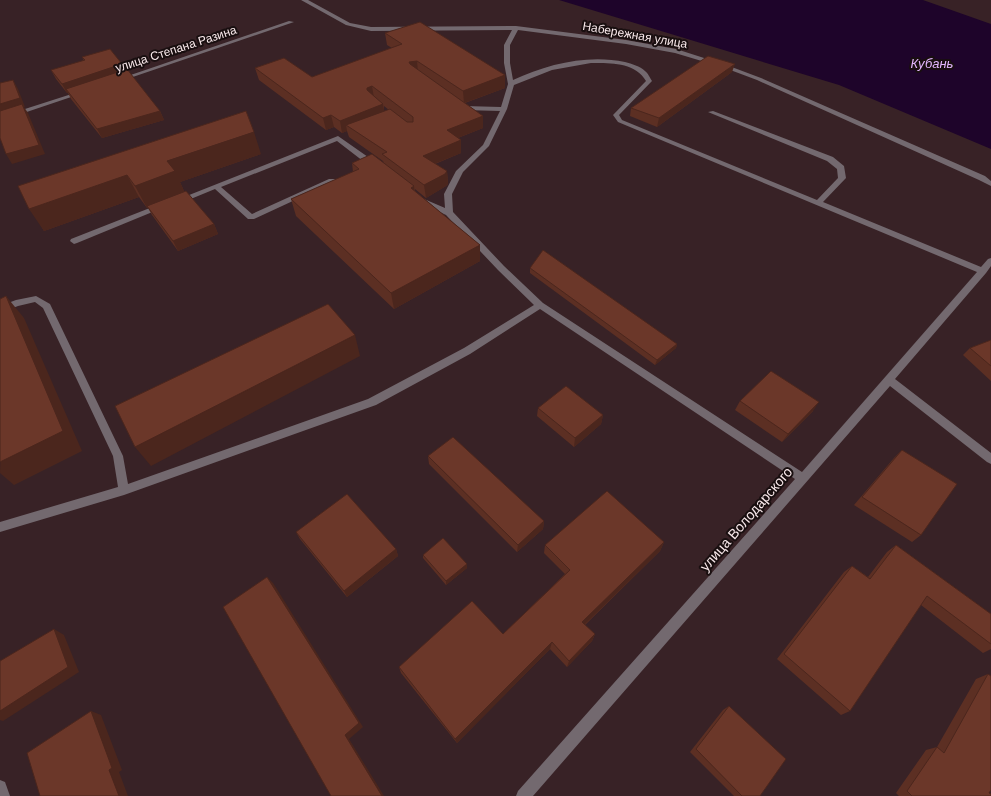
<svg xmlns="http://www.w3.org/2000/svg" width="991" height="796" font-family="Arial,sans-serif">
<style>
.water{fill:#1e042a}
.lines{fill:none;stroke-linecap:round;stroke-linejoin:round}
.minor{fill:#73696f;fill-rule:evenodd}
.wall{fill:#5c2f23;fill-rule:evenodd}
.shaded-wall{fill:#4b261d}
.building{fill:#6b3729;stroke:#4b261d}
.labels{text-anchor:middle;stroke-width:4;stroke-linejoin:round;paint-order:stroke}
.far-street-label{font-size:12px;fill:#faeaec;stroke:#190f10}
.far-water-label{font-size:13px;font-style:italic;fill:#e3b6fd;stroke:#190f10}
.street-label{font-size:14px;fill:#faeaec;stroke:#190f10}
</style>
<rect width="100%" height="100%" fill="#382226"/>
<!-- water -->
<polygon class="water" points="559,0 923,0 991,24 991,149 839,85"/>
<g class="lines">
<!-- minor -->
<g class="minor">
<path d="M301 0H308L350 23 371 27 516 26 626 40 676 49 729 66 761 78 985 176 991 181V186L979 180 757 80 725 68 675 53 626 44 518 30 510 45V63L513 80C547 64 588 54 625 62 632 64 640 66 645 71 648 73 650 78 652 81L619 115 622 120 817 200 838 178 837 169 827 161 708 112 713 111 833 157 844 166 846 178 823 202 981 267 988 259 991 258V266L986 273 895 379 991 453V464L987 462 890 386 533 796H516L518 791 795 479 540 309 470 354 376 405 124 495 0 532V522L118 487 113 456 43 308 35 302 18 306 0 313V306L16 300 36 296 50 304 123 456 128 484 368 399 464 348 534 305 498 270 446 215 417 201 421 199H424L445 208 444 194 456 171 483 145 500 111 463 110 457 106 460 104 464 106 501 107 508 84 504 63V45L512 30 371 31 346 25ZM591 63C610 63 635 62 646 81L613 115 618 122 977 272 802 472 543 303 504 266 453 212 452 194 463 172 489 146 507 109 514 85 552 70Z"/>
<polygon points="289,21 294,22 121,81 116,80"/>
<polygon points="81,91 86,92 0,121 0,117"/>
<polygon points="338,136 378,164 378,168 372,168 337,141 221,187 252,214 329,179 335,179 336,181 254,219 248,219 215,189 181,203 178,203 174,201"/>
<polygon points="160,204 166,204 167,206 77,243 74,244 70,241 71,239"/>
<polygon points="0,780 5,782 10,796 0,796"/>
</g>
</g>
<!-- wall -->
<g class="wall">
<path d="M385 33 505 75V88L465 103 483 116V128L458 138 461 140V153L435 164 447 171 448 184 446 186 426 198 415 189V191L480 245V261L394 309 296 216 291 199 353 172 352 163H384L383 161 349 137 347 131 342 133 334 127 326 130 259 80 255 68 312 77 392 48 387 45ZM384 106 389 110 384 111Z"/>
<polygon points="82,57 122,64 125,70 160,111 164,120 102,138 71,99 68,93 67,93 56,79 51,70 84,61"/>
<polygon points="732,72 657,127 630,116 631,108"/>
<polygon points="261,154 180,182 184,191 214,224 218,234 178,251 152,215 148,208 147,208 139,197 44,231 18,186"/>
<polygon points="530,268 677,344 676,348 655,365 530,273"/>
<polygon points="991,340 991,381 963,355 970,348"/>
<polygon points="740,401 813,411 782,442 735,410"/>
<polygon points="538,408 603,415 601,424 574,447 537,416"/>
<polygon points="902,450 921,535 912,542 854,505 894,458"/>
<polygon points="428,456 544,521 543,529 517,552 429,464"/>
<polygon points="296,532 396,549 398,556 347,597 300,539"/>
<polygon points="664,542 660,551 585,625 595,634 592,641 567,667 550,649 457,743 401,673 399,667 503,634 565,574 544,553 545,545"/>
<polygon points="896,545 991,614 991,649 983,653 921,605 850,711 841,715 777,659 844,572 852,566 868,577 887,552"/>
<polygon points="423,555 467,568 446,585 423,558"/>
<polygon points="988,674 989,793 991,796 899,796 896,793 926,750 937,747 976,679"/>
<polygon points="729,706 760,796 734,796 690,752 723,710"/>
</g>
<!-- shaded-wall -->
<g class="shaded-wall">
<polygon points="417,61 418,73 411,74 409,62"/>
<polygon points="122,64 127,73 66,89 68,93 67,93 62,84"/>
<polygon points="735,64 732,72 657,127 659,118"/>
<polygon points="505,75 505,88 464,103 463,91"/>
<polygon points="13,80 18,89 25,107 24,107 28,113 45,154 12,164 6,154 0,115 0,104"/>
<polygon points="372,86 374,98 367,90 367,88"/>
<polygon points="383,104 385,116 346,125 347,131 342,133 340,121"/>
<polygon points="160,111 164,120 102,138 97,129"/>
<polygon points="331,115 334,127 326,130 323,118"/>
<polygon points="483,116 483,128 447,142 447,130"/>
<polygon points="254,132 261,154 180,182 185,193 147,206 148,208 147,208 135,186 167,161"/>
<polygon points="461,140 461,153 424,168 423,156"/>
<polygon points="447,171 448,184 446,186 426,198 424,185"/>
<polygon points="127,175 139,197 44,231 29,209"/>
<polygon points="414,186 416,203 411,188"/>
<polygon points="214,224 218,234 178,251 173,241"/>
<polygon points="480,245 480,261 394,309 391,293"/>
<polygon points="6,296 24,318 82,451 14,485 0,473"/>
<polygon points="355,335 360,356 151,466 135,447"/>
<polygon points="677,344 676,348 655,365 657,360"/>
<polygon points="819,402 813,411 782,442 788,434"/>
<polygon points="603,415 601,424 574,447 575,438"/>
<polygon points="544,521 543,529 517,552 518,545"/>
<polygon points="664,542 660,551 580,629 582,622"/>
<polygon points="396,549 398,556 347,597 344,591"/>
<polygon points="467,564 467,568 446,585 446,581"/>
<polygon points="267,577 273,583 363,727 349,739 384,796 382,796 345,735"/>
<polygon points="54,629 64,635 79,672 3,721 0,720 0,711"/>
<polygon points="595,634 592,641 567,667 569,661"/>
<polygon points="552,642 550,649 457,743 455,739"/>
<polygon points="91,711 101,715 122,770 119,772 128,796 119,796 109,770"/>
</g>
<!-- building -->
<g class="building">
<polygon points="420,22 505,75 463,91 417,61 409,62 410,64 483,116 447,130 461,140 423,156 447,171 445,174 424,185 382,154 387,152 346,125 390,109 407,122 413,122 413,117 372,86 367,88 367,90 383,104 340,121 331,115 323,118 255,68 284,58 312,77 402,44 385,33"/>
<polygon points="110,49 122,64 62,84 51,70 85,60 82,57"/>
<polygon points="708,56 735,64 659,118 631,108"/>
<polygon points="127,69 160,111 97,129 66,89"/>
<polygon points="13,80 20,98 0,104 0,83"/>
<polygon points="22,104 39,145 6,154 0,138 0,111"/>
<polygon points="246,111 254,132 167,161 175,171 135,186 127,175 29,209 18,186"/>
<polygon points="372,154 414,186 411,188 480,245 391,293 291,199 359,169 352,163"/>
<polygon points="186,191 214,224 173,241 147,206"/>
<polygon points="543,250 677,344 657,360 530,268"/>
<polygon points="6,296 63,431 0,462 0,299"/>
<polygon points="328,304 355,335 135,447 115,406"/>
<polygon points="991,340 991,366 970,348"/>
<polygon points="771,371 819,402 788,434 740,401"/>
<polygon points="566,386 603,415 575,438 538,408"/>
<polygon points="453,437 544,521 518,545 428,456"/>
<polygon points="902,450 957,484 921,535 862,497"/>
<polygon points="607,491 664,542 582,622 595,634 569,661 552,642 455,739 399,667 472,601 503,634 570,570 545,545"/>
<polygon points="347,494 396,549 344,591 296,532"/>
<polygon points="443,538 467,564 446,581 423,555"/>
<polygon points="896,545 991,614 991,644 927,596 850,711 784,654 852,566 870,579"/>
<polygon points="267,577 359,723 345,735 382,796 331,796 223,607"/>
<polygon points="54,629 68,667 0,711 0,661"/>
<polygon points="988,674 991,676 991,790 989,793 991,794 991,796 912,796 907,791 937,747 944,753"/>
<polygon points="729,706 786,759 760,796 742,796 696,749"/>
<polygon points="91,711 112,768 109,770 119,796 40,796 27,753"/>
</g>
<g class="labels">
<!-- far-street labels -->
<g class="far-street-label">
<text transform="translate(635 35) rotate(10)" y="4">Набережная улица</text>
<text transform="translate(176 49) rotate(-18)" y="4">улица Степана Разина</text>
</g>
<!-- far-water labels -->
<g class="far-water-label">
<text x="932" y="68">Кубань</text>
</g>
<!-- street labels -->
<g class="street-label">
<text transform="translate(746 519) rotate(-49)" y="5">улица Володарского</text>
</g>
</g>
</svg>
